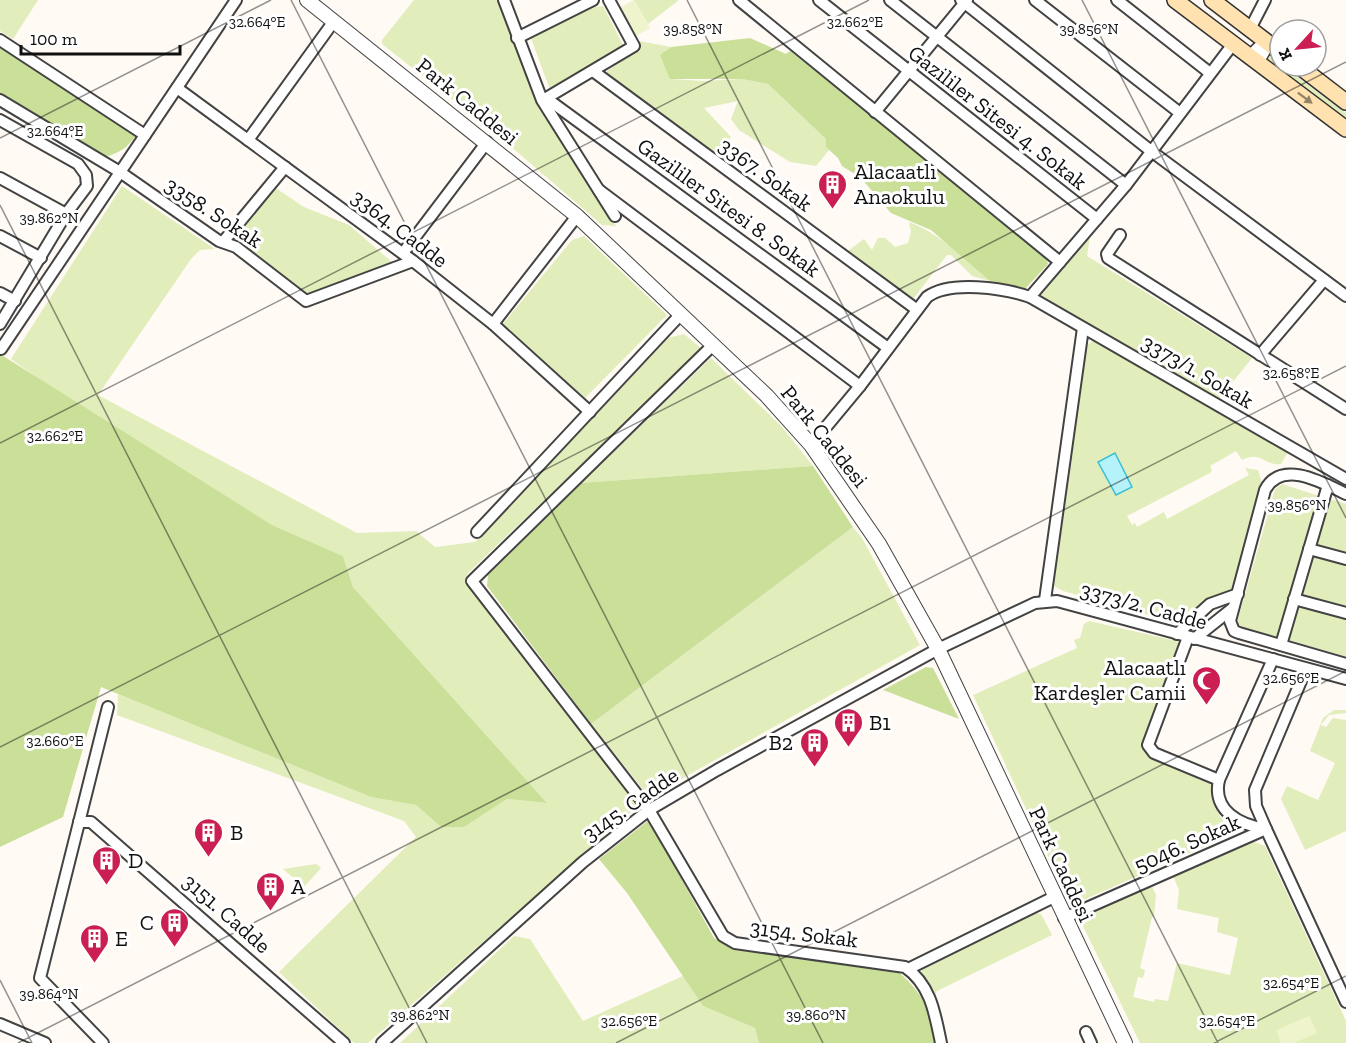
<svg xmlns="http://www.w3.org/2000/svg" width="1346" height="1043" font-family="'Zilla Slab',serif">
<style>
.green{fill:#e1edba}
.forest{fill:#cadf98}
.pitch{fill:#f0f4cc}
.water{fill:#b5f2fa;stroke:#37bfd6;stroke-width:1.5}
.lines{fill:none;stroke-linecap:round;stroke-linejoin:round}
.pedestrian-casing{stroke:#434343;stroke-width:11}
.minor-casing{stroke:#434343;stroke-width:14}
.tertiary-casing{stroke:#434343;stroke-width:16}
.secondary-casing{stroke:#323232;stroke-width:18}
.pedestrian{stroke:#fff;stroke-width:8}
.minor{stroke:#fff;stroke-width:10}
.tertiary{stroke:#fff;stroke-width:14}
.secondary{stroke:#ffe2af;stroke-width:15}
.oneway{fill:#938467}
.ticks{fill:none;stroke:#101010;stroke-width:1.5;stroke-opacity:0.45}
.labels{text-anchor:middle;stroke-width:6;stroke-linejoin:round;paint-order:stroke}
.street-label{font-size:22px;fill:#101010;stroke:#fff}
.poi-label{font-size:22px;fill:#101010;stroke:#fff;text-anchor:start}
.ticks-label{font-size:15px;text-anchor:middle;fill:#101010;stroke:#fff;stroke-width:6;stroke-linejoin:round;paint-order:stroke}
</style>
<rect width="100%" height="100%" fill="#fffaf4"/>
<!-- green -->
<g class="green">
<polygon points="0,0 38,0 13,39 0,31"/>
<polygon points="414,0 500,0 540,111 548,114 616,226 602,225 501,138 382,44 382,40"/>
<polygon points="634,0 679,0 648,24"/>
<polygon points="603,6 623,45 619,50 550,90 531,38 595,7"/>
<polygon points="639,41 671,47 665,51 670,79 704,81 742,79 768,84 826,139 829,150 816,166 790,162 739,130 731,119 738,101 704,108 731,137 722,153 723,159 603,74 641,47"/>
<polygon points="1265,53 1346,113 1346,120 1262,58"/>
<polygon points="122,186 215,249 200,250 191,259 98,395 357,533 416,531 435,547 475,542 668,338 684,334 702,349 467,574 467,584 638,806 368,1043 354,1043 279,972 416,837 404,821 117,715 118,694 371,797 416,805 441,827 464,827 507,799 547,803 353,587 343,556 272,525 63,396 11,359"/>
<polygon points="274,187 304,207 349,225 393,263 305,295 231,237"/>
<path d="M909 222C942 235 964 258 990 281L972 276 951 255H947L913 299 848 251 864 239 872 250 878 238H885L895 247 908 243 911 232Z"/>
<polygon points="584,236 667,315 585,398 502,325 572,240"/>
<polygon points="1090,236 1087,256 1252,358 1219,399 1041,300 1040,296"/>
<path d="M1093 341 1290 449 1281 464C1264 466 1261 450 1242 460L1236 451 1210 466 1212 471 1210 473 1127 516 1132 525 1135 523 1137 527 1164 512 1167 519 1249 475 1245 468 1258 470 1263 486 1231 592 1198 612 1193 607 1177 623 1063 591 1054 586 1051 577 1085 346Z"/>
<polygon points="711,358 782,427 813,466 581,483"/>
<polygon points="1282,484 1319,496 1278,636 1275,637 1236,626 1275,489"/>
<polygon points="1334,500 1346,504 1346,555 1313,546 1327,501"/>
<polygon points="853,527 862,538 920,645 649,797 591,724"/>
<polygon points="1314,555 1346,564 1346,610 1300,597 1310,557"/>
<polygon points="1298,603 1346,617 1346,657 1289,640"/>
<path d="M1089 621 1181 642 1145 748 1149 756 1212 785C1207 806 1223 819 1235 833L1081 901 1068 899 973 695 1077 648 1074 640 1080 638 1084 624Z"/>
<polygon points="1334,710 1346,710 1346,713 1329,715 1321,725 1326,727 1333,718 1346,720 1346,831 1305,850 1281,799 1287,786 1318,800 1335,763 1310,751 1323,718"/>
<polygon points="1254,842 1265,846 1346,1021 1346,1043 1140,1043 1083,926 1086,914 1152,886 1156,895 1154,917 1152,917 1140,968 1145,970 1143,978 1138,977 1133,997 1154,1002 1155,999 1168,1001 1177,963 1230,975 1238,938 1217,932 1219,918 1177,909 1179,890 1173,876"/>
<polygon points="316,864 321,868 304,887 283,869"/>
<polygon points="1036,913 1041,914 1052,935 937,991 934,996 921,972 923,967"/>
<polygon points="514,936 530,939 583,1021 683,976 703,1006 755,1028 759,1043 400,1043"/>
</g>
<!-- forest -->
<g class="forest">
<polygon points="750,38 786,54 790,51 1045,254 1048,264 1025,289 990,281 931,230 891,213 861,178 842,166 838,158 826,147 826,139 768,84 742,79 670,79 660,55 671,47"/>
<path d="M0 45 137 134C127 148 119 154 103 157L0 93Z"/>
<polygon points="0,354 272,525 343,556 353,587 547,803 507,799 464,827 441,827 416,805 371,797 101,687 63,817 0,847"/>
<polygon points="813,466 853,527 591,724 487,586 488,575 581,483"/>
<polygon points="926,667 933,668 959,719 883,690"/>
<path d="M649 820 714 938 735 950 896 970C922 991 931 1011 937 1043H759L755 1028 703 1006 627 893 599 859Z"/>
</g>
<!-- pitch -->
<g class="pitch">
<polygon points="634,0 650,28 636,36 619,8"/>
<polygon points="1309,1016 1317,1033 1294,1043 1281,1043 1276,1030"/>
</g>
<!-- water -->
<polygon class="water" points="1115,453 1132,487 1116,495 1098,462"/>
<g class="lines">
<defs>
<polygon id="pedestrian" points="1257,47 1265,53 1262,58 1253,51"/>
<g id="minor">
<polyline points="504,0 542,100 615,216"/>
<polyline points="739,0 1060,262"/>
<polyline points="819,0 1097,219"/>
<polyline points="890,0 1126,185"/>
<polyline points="961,0 1151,151 1346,296"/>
<polyline points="1035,0 1180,113"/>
<polyline points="1117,0 1210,73"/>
<polyline points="1250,29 1265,0"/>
<polyline points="517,38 593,0"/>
<polyline points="0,40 145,135"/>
<polyline points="593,71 916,309"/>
<polyline points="177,88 413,261 493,324 590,412"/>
<polyline points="546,98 888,348"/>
<polyline points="0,100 120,172 219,241 236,247 306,301 413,261"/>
<polyline points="543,100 634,46 609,0"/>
<polyline points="875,112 967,0"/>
<polyline points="0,120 78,164 86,175 87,186 66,214 0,324"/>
<polyline points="248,140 334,21"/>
<polyline points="0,178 66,214"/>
<polyline points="599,190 860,386"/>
<polyline points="1120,235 1107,254 1108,258 1346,409"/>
<polyline points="0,236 41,258"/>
<polyline points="223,242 285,167"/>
<polyline points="403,253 487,142"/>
<polyline points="0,293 15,301"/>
<polyline points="1030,297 1126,185 1233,44"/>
<polyline points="493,324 577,216"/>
<path d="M713 345 472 581 649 810 723 936 735 943 905 967C931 985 935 1014 941 1043"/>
<polyline points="1,349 236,0"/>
<polyline points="1260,355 1324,280"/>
<path d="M811 445 860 386 927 297C950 280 1004 288 1030 297L1346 479"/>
<path d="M1346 494C1322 482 1281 459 1265 490L1230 621 1234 631 1239 633 1346 664"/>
<polyline points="477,532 681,314"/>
<polyline points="1309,549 1346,559"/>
<polyline points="1294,599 1346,613"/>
<polyline points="1045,600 1083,328"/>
<polyline points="1177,634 1210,604 1238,594"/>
<polyline points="1188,637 1148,745 1154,753 1219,780"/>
<polyline points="1194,639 1233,608"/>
<polyline points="1281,645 1328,485"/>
<path d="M1273 659 1219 780C1212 811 1240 825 1266 829L1346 1002"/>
<polyline points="79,822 91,822 344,1043"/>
<polyline points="1064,918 1266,829 1256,806 1255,790 1306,669"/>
<polyline points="908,969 1054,897"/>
<polyline points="0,1024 45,1043"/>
<polyline points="1086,1032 1091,1043"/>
<polyline points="103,1043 40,978 108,707"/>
<polyline points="382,1043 583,862 649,810 717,770 938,649 1035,603 1057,601 1346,679"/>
</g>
<polyline id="tertiary" points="307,0 577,216 767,396 811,445 879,544 938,649 1125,1043"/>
<g id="secondary">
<polyline points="1175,0 1346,129"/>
<polyline points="1212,0 1280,52"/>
<polyline points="1299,66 1346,102"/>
</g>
</defs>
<!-- pedestrian casing -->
<use href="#pedestrian" class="pedestrian-casing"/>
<!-- minor casing -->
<use href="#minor" class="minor-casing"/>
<!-- tertiary casing -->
<use href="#tertiary" class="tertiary-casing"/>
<!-- secondary casing -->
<use href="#secondary" class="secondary-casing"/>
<!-- pedestrian -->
<use href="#pedestrian" class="pedestrian"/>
<!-- minor -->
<use href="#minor" class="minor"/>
<!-- tertiary -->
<use href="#tertiary" class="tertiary"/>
<!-- secondary -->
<use href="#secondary" class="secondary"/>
</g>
<!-- one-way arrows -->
<defs><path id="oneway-solid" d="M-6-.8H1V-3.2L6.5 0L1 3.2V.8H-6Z" transform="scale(1.5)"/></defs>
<use class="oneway" href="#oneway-solid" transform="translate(1305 98) rotate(37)"/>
<!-- ticks -->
<path class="ticks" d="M291 0 823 1043M687 0 1218 1043M1082 0 1346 518M0 138 271 0M0 205 427 1043M0 443 869 0M0 747 1346 62M0 980 32 1043M18 1043 1346 366M616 1043 1346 671M1214 1043 1346 976"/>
<!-- icons -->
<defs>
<symbol id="building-pin" viewBox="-11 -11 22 30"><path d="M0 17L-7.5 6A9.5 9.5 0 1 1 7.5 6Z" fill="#cb1e52" stroke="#fff"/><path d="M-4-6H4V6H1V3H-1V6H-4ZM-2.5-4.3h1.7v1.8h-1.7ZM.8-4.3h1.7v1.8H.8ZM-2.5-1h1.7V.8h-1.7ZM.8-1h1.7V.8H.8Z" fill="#fff"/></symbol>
<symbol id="mosque-pin" viewBox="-11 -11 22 30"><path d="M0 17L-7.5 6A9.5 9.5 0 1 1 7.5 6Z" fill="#cb1e52" stroke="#fff"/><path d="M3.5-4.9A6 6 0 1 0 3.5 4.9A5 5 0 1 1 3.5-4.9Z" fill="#fff"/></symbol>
</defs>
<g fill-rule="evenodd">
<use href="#building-pin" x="816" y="168" width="33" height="45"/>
<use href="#mosque-pin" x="1190" y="664" width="33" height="45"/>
<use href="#building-pin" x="832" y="706" width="33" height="45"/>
<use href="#building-pin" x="798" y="726" width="33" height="45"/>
<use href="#building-pin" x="192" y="816" width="33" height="45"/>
<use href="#building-pin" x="90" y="844" width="33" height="45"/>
<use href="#building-pin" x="254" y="870" width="33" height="45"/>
<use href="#building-pin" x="158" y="906" width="33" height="45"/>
<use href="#building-pin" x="78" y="922" width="33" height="45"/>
</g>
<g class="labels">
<!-- street labels -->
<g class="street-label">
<text transform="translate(468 101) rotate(39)" y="8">Park Caddesi</text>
<text transform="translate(998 117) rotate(38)" y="8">Gazililer Sitesi 4. Sokak</text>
<text transform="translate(766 174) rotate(36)" y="8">3367. Sokak</text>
<text transform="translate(729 207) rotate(36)" y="8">Gazililer Sitesi 8. Sokak</text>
<text transform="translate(214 212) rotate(33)" y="8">3358. Sokak</text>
<text transform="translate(400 228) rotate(37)" y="8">3364. Cadde</text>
<text transform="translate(1198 371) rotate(30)" y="8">3373/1. Sokak</text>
<text transform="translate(825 436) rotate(51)" y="8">Park Caddesi</text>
<text transform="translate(1144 605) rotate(15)" y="8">3373/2. Cadde</text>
<text transform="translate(630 804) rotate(-35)" y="8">3145. Cadde</text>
<text transform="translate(1187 843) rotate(-24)" y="8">5046. Sokak</text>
<text transform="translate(1062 864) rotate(65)" y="8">Park Caddesi</text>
<text transform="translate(227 913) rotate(41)" y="8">3151. Cadde</text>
<text transform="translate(804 933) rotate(7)" y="8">3154. Sokak</text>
</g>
<!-- poi labels -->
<g class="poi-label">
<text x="854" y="179">Alacaatlı<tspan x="854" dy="25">Anaokulu</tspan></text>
<text x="1186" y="675" text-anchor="end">Alacaatlı<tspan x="1186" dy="25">Kardeşler Camii</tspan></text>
<text x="869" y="730">B1</text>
<text x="793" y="750" text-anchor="end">B2</text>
<text x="230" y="840">B</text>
<text x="128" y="868">D</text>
<text x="291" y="894">A</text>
<text x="154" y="930" text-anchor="end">C</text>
<text x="115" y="946">E</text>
</g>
</g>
<g class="ticks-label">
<text x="855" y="27">32.662°E</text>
<text x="257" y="27">32.664°E</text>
<text x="693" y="34">39.858°N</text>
<text x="1089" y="34">39.856°N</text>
<text x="55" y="136">32.664°E</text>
<text x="49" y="223">39.862°N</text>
<text x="1291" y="378">32.658°E</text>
<text x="55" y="441">32.662°E</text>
<text x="1297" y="510">39.856°N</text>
<text x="1291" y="683">32.656°E</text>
<text x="55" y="746">32.660°E</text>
<text x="1291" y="988">32.654°E</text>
<text x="49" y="999">39.864°N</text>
<text x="420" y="1020">39.862°N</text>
<text x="816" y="1020">39.860°N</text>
<text x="629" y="1026">32.656°E</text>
<text x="1227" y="1026">32.654°E</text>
</g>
<!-- north arrow -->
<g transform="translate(1298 48) rotate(243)"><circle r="28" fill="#ffffff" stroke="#9f9f9f" stroke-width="1.5"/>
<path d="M0-4.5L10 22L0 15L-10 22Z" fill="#cb1e52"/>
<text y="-9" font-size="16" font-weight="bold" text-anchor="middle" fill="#101010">K</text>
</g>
<!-- scale -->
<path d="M21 45v9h159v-9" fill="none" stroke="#101010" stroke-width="3"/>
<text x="30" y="45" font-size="18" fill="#101010" stroke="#ffffff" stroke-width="4.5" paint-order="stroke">100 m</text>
</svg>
